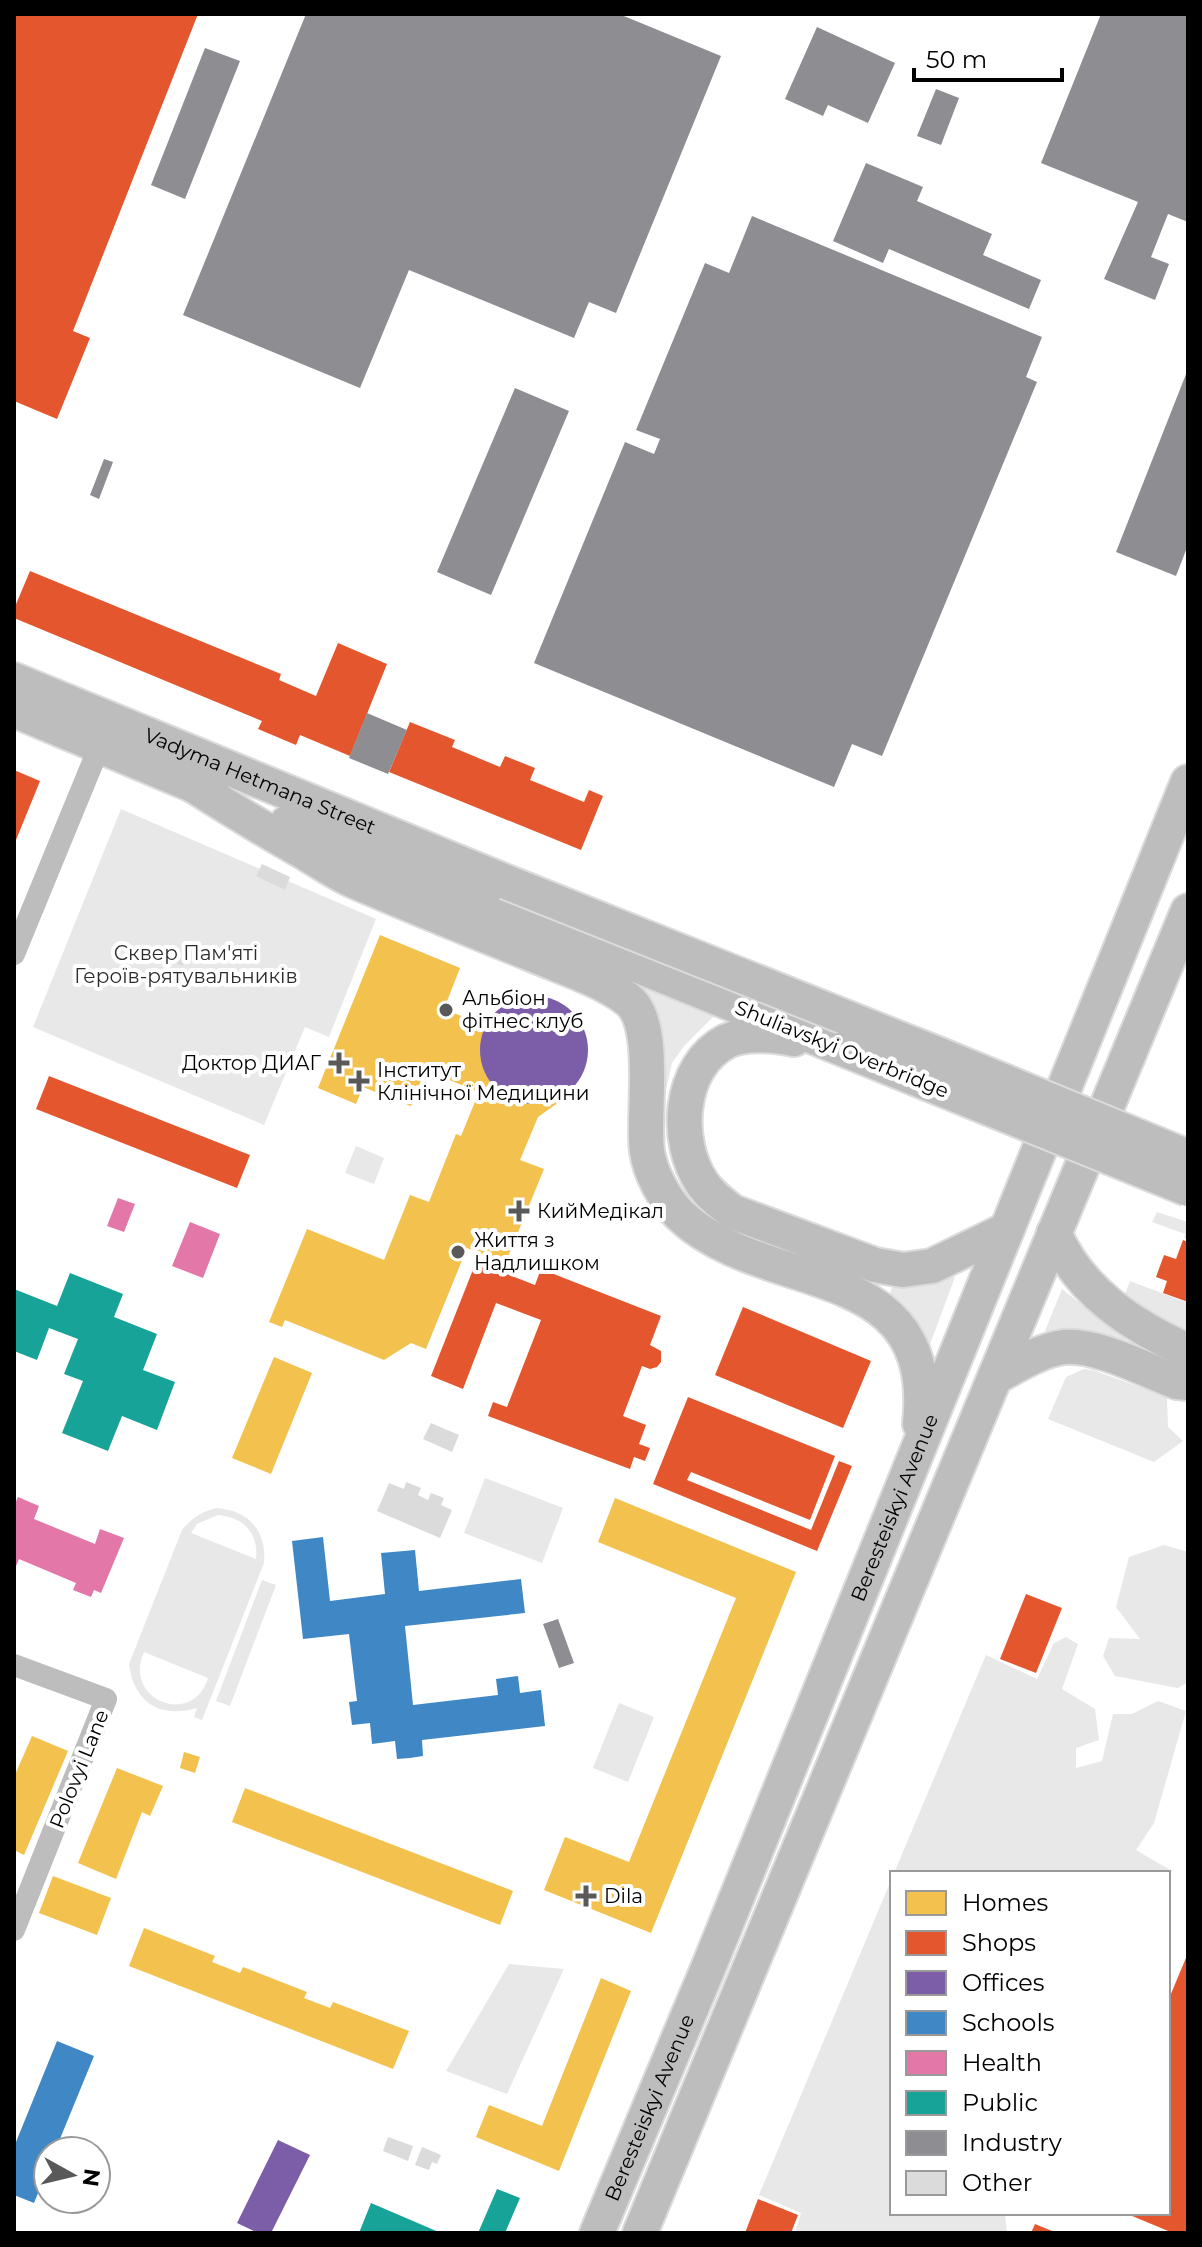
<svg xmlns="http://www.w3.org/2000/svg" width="1202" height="2247" font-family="Montserrat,sans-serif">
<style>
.green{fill:#e8e8e8;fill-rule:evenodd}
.homes{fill:#f2c14e}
.shops{fill:#e4572e}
.offices{fill:#7b5ea7}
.schools{fill:#3f88c5}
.health{fill:#e377a8}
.public{fill:#17a398}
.industry{fill:#8d8d92}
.building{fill:#dbdbdb}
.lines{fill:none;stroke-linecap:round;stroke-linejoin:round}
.primary-casing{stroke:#dbdbdb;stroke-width:38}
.minor{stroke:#bdbdbd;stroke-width:22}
.primary{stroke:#bdbdbd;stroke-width:34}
.primary-bridge-casing{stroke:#dbdbdb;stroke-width:38;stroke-linecap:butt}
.primary-bridge{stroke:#bdbdbd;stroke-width:34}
.poi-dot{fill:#595959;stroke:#fff;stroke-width:3}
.labels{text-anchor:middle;stroke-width:8;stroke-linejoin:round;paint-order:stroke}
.street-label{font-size:20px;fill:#000;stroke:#fff}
.park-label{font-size:20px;fill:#2c2c2c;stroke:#fff}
.poi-label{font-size:20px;fill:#000;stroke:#fff;text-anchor:start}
</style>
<rect width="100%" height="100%" fill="#fff"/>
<!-- green -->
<g class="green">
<polygon points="121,809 376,919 329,1037 305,1027 264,1125 33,1027"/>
<path d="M619 974 716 1014 684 1046 672 1063 665 1094C665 1068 669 1031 654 1007 647 997 629 989 619 982Z"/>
<polygon points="356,1146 384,1158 374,1184 345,1173"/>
<polygon points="1157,1212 1188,1222 1188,1239 1184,1238 1185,1234 1152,1222"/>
<polygon points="955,1277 929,1347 910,1318 889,1298 892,1287"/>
<polygon points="1130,1281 1188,1303 1188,1330 1168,1323 1125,1294"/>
<polygon points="1062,1289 1128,1341 1188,1365 1045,1331"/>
<polygon points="1084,1369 1093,1370 1167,1397 1168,1427 1183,1441 1154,1462 1048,1419 1066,1377"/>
<polygon points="485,1478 563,1508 542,1563 464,1533"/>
<path d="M216 1508C248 1510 267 1530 264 1563L202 1720 194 1717 197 1708C159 1719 134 1702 129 1664L182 1530C192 1518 201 1512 216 1508ZM218 1515C243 1517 259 1533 256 1559L191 1533 197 1524ZM144 1652 208 1678C193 1728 122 1700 144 1652Z"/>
<polygon points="1164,1545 1188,1552 1188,1682 1178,1688 1115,1676 1103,1656 1109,1638 1140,1639 1116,1607 1129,1557"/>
<polygon points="262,1580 276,1585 230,1706 216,1701"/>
<polygon points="1066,1637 1078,1644 1062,1689 1095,1709 1099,1740 1076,1748 1076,1768 1102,1761 1113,1714 1132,1714 1158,1701 1186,1711 1154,1823 1136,1850 1172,1871 1168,1880 1168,1873 894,1873 986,1655 1037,1679 1054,1643"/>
<polygon points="619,1703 654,1717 628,1782 593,1768"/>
<polygon points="892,1878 892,2213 1005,2213 1007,2233 795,2233 801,2213 759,2195"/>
<polygon points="509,1964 564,1969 507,2094 446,2071"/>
</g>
<!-- homes -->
<g class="homes">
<polygon points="380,935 460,968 444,1009 486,1026 481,1057 486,1074 503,1093 518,1101 535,1104 548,1102 565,1095 562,1100 538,1117 520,1160 544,1169 505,1264 467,1248 426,1349 411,1343 384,1360 285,1320 282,1327 269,1322 307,1229 384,1260 410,1195 429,1202 456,1134 461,1136 479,1092 425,1070 411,1106 363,1087 356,1104 318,1088"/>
<polygon points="274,1357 312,1373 271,1474 232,1458"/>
<polygon points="615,1498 796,1572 651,1933 544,1890 565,1837 629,1862 736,1598 598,1542"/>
<polygon points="32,1736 68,1751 24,1855 14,1850 14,1777"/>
<polygon points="184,1752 200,1757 195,1773 180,1768"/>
<polygon points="117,1768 163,1786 150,1816 142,1812 116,1879 78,1863"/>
<polygon points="245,1788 513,1891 500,1925 232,1822"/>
<polygon points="53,1876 111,1898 97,1935 39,1913"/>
<polygon points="144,1928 215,1956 212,1962 240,1973 243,1967 307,1992 304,1998 330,2008 333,2002 409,2031 393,2069 129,1966"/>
<polygon points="601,1978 631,1991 559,2171 476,2137 489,2105 542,2126"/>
</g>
<!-- shops -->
<g class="shops">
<polygon points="14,14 198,14 73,331 90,338 57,419 14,401"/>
<polygon points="30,571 281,674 279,680 316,696 338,643 387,664 350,756 300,735 296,745 258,729 262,721 14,618 14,609"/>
<polygon points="410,722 455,740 452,747 500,767 505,756 535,768 530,780 584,802 589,790 603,796 581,850 389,772"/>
<polygon points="14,770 40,781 14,845"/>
<polygon points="49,1076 250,1155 237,1188 36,1109"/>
<polygon points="1183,1240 1188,1242 1188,1302 1163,1293 1167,1281 1156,1277 1164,1255 1176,1259"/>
<polygon points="476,1262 535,1285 541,1269 661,1316 650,1345 661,1351 661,1362 657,1367 650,1369 642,1366 623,1416 646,1425 639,1444 650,1448 645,1461 634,1457 630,1469 488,1416 493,1402 507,1407 541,1320 496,1303 463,1389 431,1376"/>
<polygon points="743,1307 871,1361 843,1428 715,1375"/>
<polygon points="688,1397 835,1456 810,1520 691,1472 687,1480 811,1530 839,1461 852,1466 817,1551 653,1484"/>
<polygon points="1026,1594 1062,1608 1036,1673 1000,1659"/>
<polygon points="1188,1953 1188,2233 1173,2233 1125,2213 1168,2213 1168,2001"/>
<polygon points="758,2199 798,2215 791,2233 745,2233"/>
<polygon points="1035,2224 1057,2233 1031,2233"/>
</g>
<!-- offices -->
<g class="offices">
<circle cx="534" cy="1050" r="54"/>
<polygon points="278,2140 310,2155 271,2233 258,2233 237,2223"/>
</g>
<!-- schools -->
<g class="schools">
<polygon points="323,1537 330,1601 385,1594 381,1553 415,1550 419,1591 521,1579 525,1613 405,1626 413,1705 498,1695 496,1679 518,1676 520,1693 541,1690 545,1726 422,1740 423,1756 410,1758 397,1759 395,1741 372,1744 370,1723 352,1725 349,1702 357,1701 349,1634 303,1639 292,1541"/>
<polygon points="57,2041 94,2056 55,2151 48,2151 48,2169 34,2203 14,2195 14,2147"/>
</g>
<!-- health -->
<g class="health">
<polygon points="118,1198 135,1204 124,1232 107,1226"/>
<polygon points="190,1222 220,1234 203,1278 172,1266"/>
<polygon points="18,1497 39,1506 34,1519 95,1544 100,1529 124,1538 101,1593 94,1590 91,1597 73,1590 76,1583 19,1559 16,1566 14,1565 14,1506"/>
</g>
<!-- public -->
<g class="public">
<polygon points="70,1273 123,1294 114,1317 157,1334 143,1370 175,1382 157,1430 122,1416 108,1451 62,1433 83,1381 64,1374 78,1339 49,1328 37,1360 14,1351 14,1289 57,1306"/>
<polygon points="497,2189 520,2198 505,2233 478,2233"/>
<polygon points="371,2203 441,2233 359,2233"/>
</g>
<!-- industry -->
<g class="industry">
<polygon points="306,14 619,14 721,56 616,313 589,302 574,338 409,270 360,388 183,315"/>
<polygon points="1101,14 1188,14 1188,222 1168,214 1151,257 1169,264 1155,300 1104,279 1138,202 1041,163"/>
<polygon points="817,27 895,63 868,123 828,105 823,116 785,99"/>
<polygon points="205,48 240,61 185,199 151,185"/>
<polygon points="936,89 959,98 941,145 917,136"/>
<polygon points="866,163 923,187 917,201 992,234 983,255 1041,280 1029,309 889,249 883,263 833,241"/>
<polygon points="752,216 1042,337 1026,377 1037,382 882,756 852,744 834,787 534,663 625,442 654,454 660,439 636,430 705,263 729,273"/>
<polygon points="1188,369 1188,545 1176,576 1116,552"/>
<polygon points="515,388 569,411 491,595 437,572"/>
<polygon points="104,459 113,462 99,499 90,495"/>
<polygon points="367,713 407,730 388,774 349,758"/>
<polygon points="558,1619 574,1663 559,1668 543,1624"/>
</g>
<!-- building -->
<g class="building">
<polygon points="262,864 290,877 285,890 256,876"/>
<polygon points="179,949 188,953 183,966 173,962"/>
<polygon points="431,1423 459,1435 452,1452 423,1439"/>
<polygon points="406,1482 421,1488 418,1495 428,1500 431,1493 444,1498 441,1505 452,1510 440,1538 377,1511 389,1483 404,1489"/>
<polygon points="388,2137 413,2146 408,2161 383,2151"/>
<polygon points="422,2147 441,2155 437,2164 432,2162 429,2170 415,2165"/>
</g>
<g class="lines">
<defs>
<g id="primary">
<path id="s1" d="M14 680 506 882"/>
<polyline points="14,710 212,793"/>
<path d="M193 785C229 808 265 830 302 851 319 861 336 873 354 881 414 907 474 931 534 955 564 968 600 979 627 999 659 1022 642 1114 647 1151 650 1173 665 1200 680 1215 766 1297 938 1255 920 1424"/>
<polyline points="287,823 843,1049"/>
<path d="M794 1039C773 1035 747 1032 727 1041 678 1066 674 1141 702 1183 710 1195 721 1203 733 1212L875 1265 903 1270 932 1266 1006 1230"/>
<path d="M1054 1233C1080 1292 1131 1325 1188 1351"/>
<path d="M995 1377C1016 1366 1040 1350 1064 1347 1098 1344 1145 1370 1177 1382L1188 1383"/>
<path id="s2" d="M597 2233 709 1966 1188 782"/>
<polyline points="640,2233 1188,911"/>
</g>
</defs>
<!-- primary casing -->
<use href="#primary" class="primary-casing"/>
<!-- minor -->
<g class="minor">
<polyline points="14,954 100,745"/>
<polyline points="14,1665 106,1699 14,1930"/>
</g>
<!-- primary -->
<use href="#primary" class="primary"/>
<defs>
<g id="primary-bridge">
<polyline points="506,882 940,1055 1188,1157"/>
<polyline points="843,1049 1188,1189"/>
</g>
</defs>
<!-- primary-bridge casing -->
<use href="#primary-bridge" class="primary-bridge-casing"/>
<!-- primary-bridge -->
<use href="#primary-bridge" class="primary-bridge"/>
</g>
<!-- markers -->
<g class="poi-dot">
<circle cx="446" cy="1010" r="8"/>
<path d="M335 1051h8v8h8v8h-8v8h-8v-8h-8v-8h8z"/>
<path d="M355 1069h8v8h8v8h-8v8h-8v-8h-8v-8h8z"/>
<path d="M515 1199h8v8h8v8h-8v8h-8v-8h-8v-8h8z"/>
<circle cx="458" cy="1252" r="8"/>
<path d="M582 1884h8v8h8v8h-8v8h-8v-8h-8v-8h8z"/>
</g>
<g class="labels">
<!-- street labels -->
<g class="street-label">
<text dy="7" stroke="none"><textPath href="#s1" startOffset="266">Vadyma Hetmana Street</textPath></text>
<text transform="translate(842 1049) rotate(22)" y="7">Shuliavskyi Overbridge</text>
<text dy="7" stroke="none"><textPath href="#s2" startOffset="784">Beresteiskyi Avenue</textPath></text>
<text transform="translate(79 1769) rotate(-68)" y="7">Polovyi Lane</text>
<text dy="7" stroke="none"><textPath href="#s2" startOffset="136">Beresteiskyi Avenue</textPath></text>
</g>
<!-- park labels -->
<g class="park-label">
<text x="186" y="960">Сквер Пам'яті<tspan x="186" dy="23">Героїв-рятувальників</tspan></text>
</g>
<!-- poi labels -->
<g class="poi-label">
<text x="462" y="1005">Альбіон<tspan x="462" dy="23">фітнес клуб</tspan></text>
<text x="321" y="1070" text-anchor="end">Доктор ДИАГ</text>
<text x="377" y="1077">Інститут<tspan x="377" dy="23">Клінічної Медицини</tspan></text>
<text x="537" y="1218">КийМедікал</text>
<text x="474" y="1247">Життя з<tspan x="474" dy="23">Надлишком</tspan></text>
<text x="604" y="1903">Dila</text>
</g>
</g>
<!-- border -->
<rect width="1202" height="2247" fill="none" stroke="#000000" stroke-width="32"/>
<!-- legend -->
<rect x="890" y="1871" width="280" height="344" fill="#ffffff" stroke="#999999" stroke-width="2"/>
<rect x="906" y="1891" width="40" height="24" fill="#f2c14e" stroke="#999999" stroke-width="2"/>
<text x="962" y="1911" font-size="24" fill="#000000">Homes</text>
<rect x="906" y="1931" width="40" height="24" fill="#e4572e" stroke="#999999" stroke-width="2"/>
<text x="962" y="1951" font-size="24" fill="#000000">Shops</text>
<rect x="906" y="1971" width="40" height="24" fill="#7b5ea7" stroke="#999999" stroke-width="2"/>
<text x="962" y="1991" font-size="24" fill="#000000">Offices</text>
<rect x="906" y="2011" width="40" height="24" fill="#3f88c5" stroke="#999999" stroke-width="2"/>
<text x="962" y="2031" font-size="24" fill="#000000">Schools</text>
<rect x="906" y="2051" width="40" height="24" fill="#e377a8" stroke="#999999" stroke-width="2"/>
<text x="962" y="2071" font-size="24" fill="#000000">Health</text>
<rect x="906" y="2091" width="40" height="24" fill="#17a398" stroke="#999999" stroke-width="2"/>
<text x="962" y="2111" font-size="24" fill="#000000">Public</text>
<rect x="906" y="2131" width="40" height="24" fill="#8d8d92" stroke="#999999" stroke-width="2"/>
<text x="962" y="2151" font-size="24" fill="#000000">Industry</text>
<rect x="906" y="2171" width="40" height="24" fill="#dbdbdb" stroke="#999999" stroke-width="2"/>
<text x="962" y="2191" font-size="24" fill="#000000">Other</text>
<!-- north arrow -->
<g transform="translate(72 2175) rotate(98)"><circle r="38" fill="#ffffff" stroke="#999999" stroke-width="2"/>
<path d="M0-6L14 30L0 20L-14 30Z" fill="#595959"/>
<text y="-12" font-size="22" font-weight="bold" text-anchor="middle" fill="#000000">N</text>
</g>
<!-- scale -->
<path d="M914 68v12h148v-12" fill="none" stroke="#000000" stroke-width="4"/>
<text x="926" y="68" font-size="24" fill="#000000" stroke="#ffffff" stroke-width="6" paint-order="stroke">50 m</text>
</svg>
